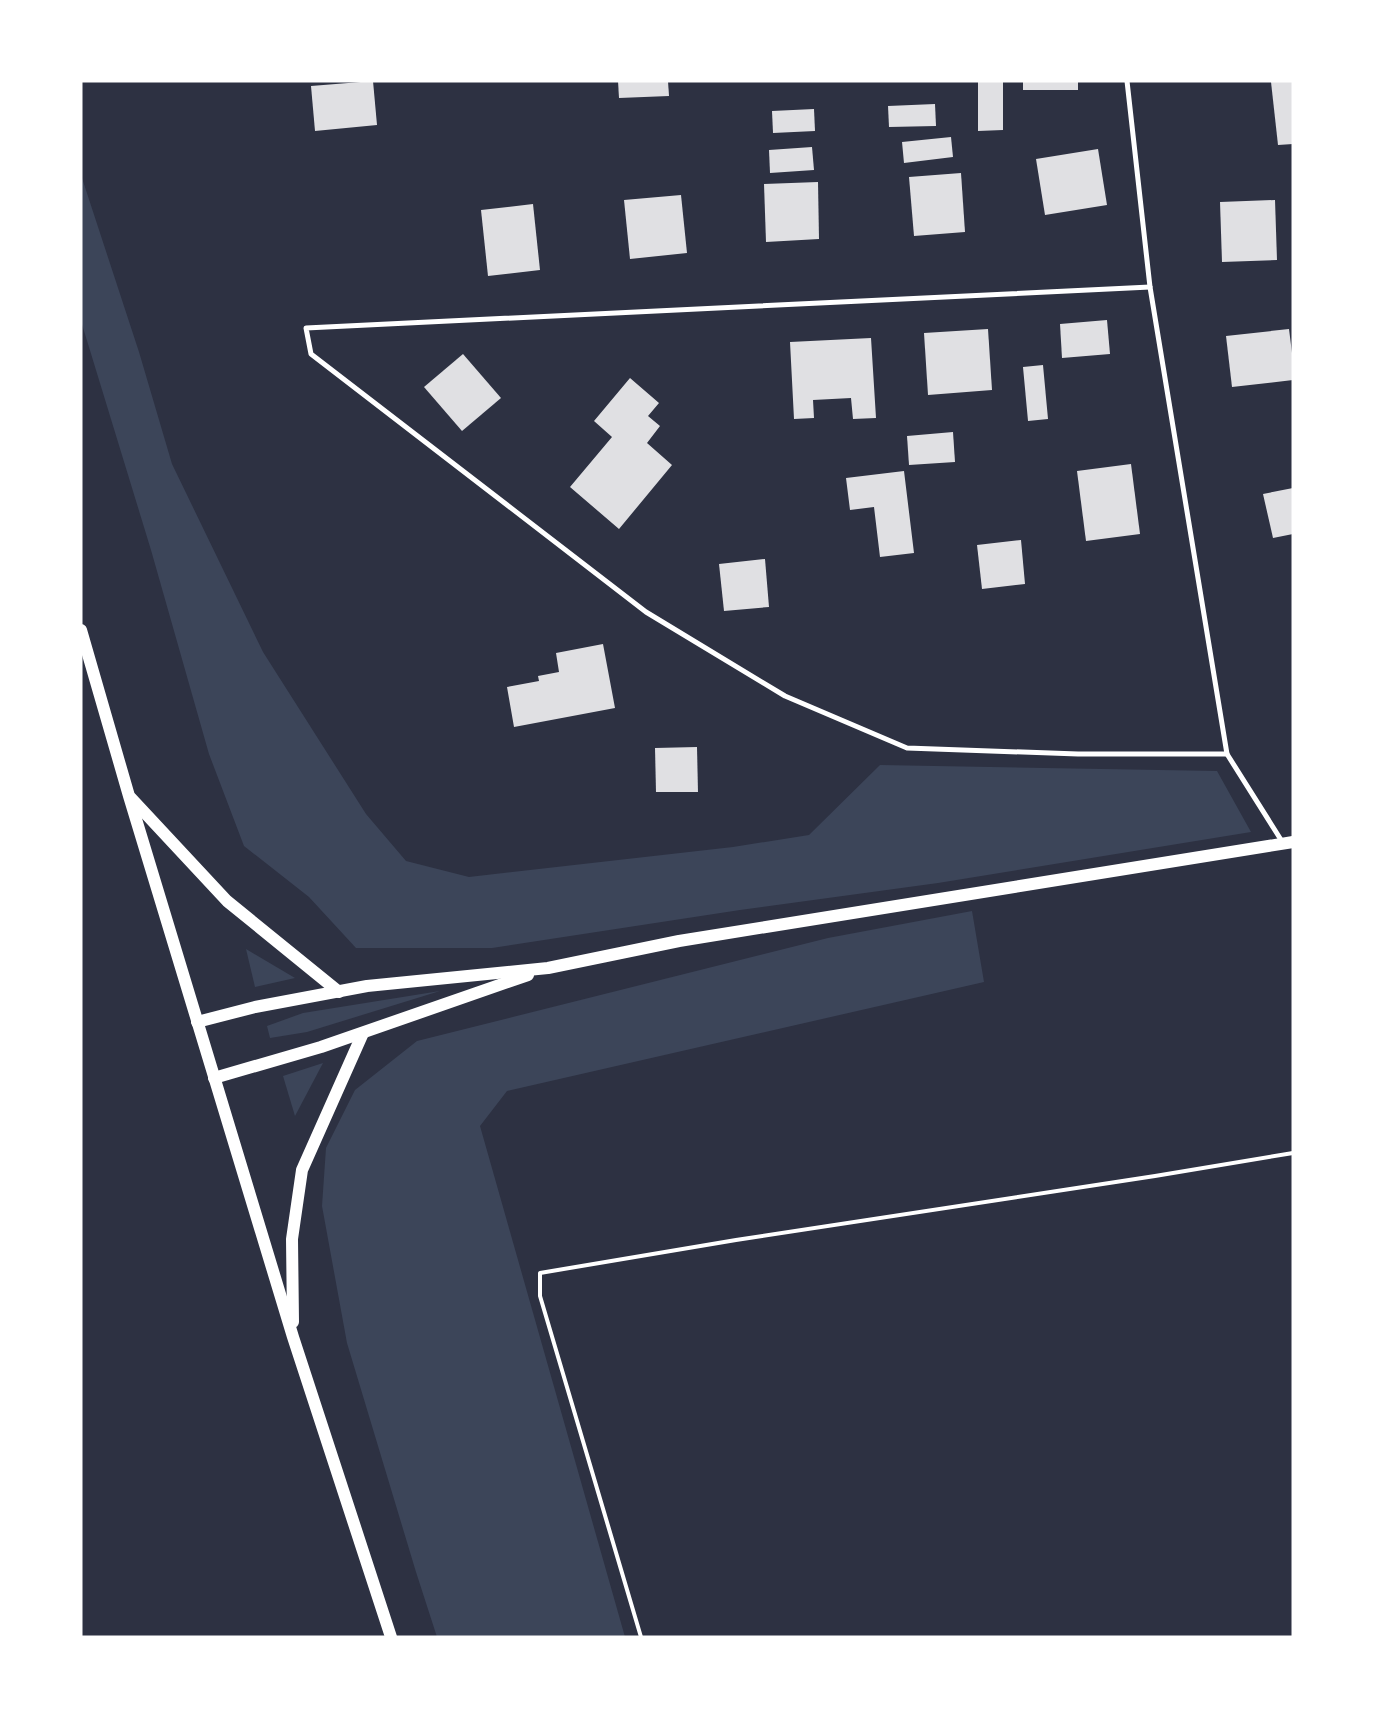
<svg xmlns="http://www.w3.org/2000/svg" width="1374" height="1718" font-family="Ubuntu,sans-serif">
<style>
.green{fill:#3c4559}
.building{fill:#e0e0e3}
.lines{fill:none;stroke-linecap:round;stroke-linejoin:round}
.service{stroke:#fff;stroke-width:4}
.minor{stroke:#fff;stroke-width:5}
.primary{stroke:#fff;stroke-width:12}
</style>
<rect width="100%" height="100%" fill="#2d3142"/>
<!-- green -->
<g class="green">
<polygon points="81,175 139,352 172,464 263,652 366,814 406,861 469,877 733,847 809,835 880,765 1217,771 1251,832 938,883 740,910 492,948 356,948 309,897 244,846 209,754 151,550 81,321"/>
<polygon points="972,911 984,982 507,1091 480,1126 625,1637 437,1637 416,1572 347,1343 322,1206 326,1148 355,1090 417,1041 828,938"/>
<polygon points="246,949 295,978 255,987"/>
<polygon points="440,991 307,1032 270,1038 267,1026 303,1013"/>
<polygon points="323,1063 295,1116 283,1076"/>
</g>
<!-- building -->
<g class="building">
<polygon points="373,81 377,125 315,131 311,86"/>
<polygon points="618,81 668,81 669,96 619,98"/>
<polygon points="978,81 1003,81 1003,130 978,131"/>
<rect x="1023" y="81" width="55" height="9"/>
<polygon points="1279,81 1293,81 1293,144 1278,145 1271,82"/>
<polygon points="935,104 936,126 889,127 888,106"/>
<polygon points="814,109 815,131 773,133 772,111"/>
<polygon points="951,137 953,157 904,163 902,142"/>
<polygon points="812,147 814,170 770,173 769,150"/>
<polygon points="1098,149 1107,205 1045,215 1036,159"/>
<polygon points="961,173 965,232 914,236 909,177"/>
<polygon points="818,182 819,239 766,242 764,184"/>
<polygon points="681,195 687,253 630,259 624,200"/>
<polygon points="1275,200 1277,260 1222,262 1220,202"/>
<polygon points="533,204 540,270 488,276 481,210"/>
<polygon points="1107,320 1110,354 1062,358 1060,324"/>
<polygon points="988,329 992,390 928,395 924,333"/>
<polygon points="1289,329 1293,361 1293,380 1232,387 1226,336"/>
<polygon points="871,338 876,418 853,419 851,398 813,400 814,418 794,419 790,342"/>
<polygon points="463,354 501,398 462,431 424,387"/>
<polygon points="1043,365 1048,419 1028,421 1023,367"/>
<polygon points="630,378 659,403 648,416 660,426 647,443 672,465 619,529 570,487 612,437 594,421"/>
<polygon points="953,432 955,462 909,465 907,436"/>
<polygon points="1131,464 1140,534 1086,541 1077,471"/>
<polygon points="904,471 914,553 880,557 874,507 850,510 846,478"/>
<polygon points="1293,488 1293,534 1273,538 1263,494"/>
<polygon points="1021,540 1025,584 982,589 977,545"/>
<polygon points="765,559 769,607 724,611 719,564"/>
<polygon points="603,644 615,708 514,727 507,687 539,681 538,676 559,672 556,653"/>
<polygon points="697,747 698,792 656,792 655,748"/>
</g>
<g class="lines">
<!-- service -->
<polyline class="service" points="641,1637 540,1296 540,1273 736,1240 1155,1176 1293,1153"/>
<!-- minor -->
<g class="minor">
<polyline points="1127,81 1150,287 1227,754 1283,843"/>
<polyline points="1150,287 306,328 311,354 646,612 785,696 907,748 1078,754 1227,754"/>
</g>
<!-- primary -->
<g class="primary">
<polyline points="81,630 129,796 293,1337 391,1637"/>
<polyline points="131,798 227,901 339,992"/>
<polyline points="197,1022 255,1007 367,986 548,968 679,941 1293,842"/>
<polyline points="214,1078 321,1047 528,975"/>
<polyline points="293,1322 292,1239 302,1170 363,1033"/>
</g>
</g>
<!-- border -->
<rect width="1374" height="1718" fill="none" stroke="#ffffff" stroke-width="165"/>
</svg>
